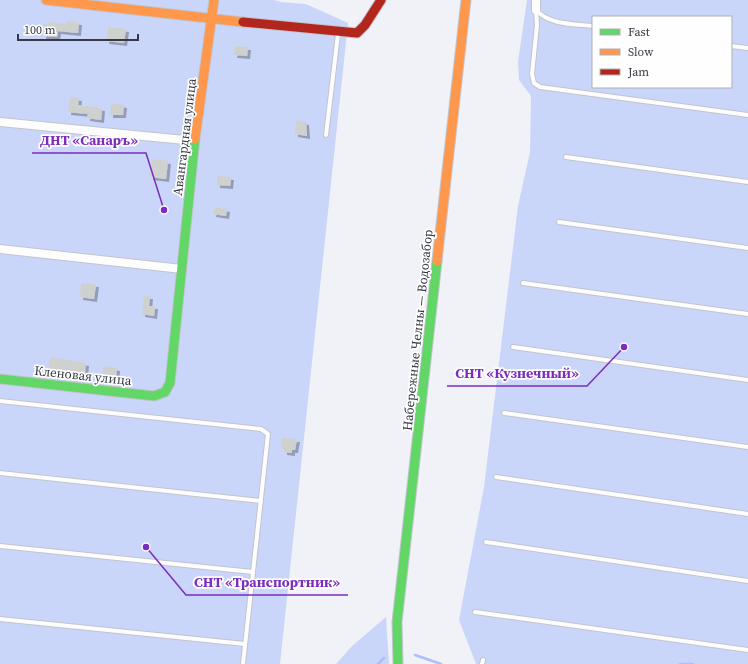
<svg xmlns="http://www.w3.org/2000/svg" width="748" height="664" font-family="'Source Serif 4',serif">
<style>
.green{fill:#cad6f9;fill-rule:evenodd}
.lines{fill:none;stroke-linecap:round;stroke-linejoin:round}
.stream{stroke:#aabffc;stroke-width:2.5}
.building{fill:#cfd1cf;filter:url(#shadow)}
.lane-casing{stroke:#c2c5cc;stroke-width:6}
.street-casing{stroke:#c2c5cc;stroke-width:10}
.fast-casing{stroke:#c2c5cc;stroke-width:11}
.slow-casing{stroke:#c2c5cc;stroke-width:11}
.jam-casing{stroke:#c2c5cc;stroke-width:11}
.lane{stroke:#fdfdfe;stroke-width:4}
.street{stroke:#fdfdfe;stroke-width:8}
.fast{stroke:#63d668;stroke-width:9}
.slow{stroke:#ff974d;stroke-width:9}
.jam{stroke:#b3261e;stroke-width:9}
.labels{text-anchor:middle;stroke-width:3.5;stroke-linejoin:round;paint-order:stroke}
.street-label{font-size:13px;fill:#363944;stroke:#fefefe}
.leader{fill:none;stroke:#7b2cbf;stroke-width:1.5}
.callout-dot{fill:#7b2cbf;stroke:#fefefe;stroke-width:1.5}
.callout-label{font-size:14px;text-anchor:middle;font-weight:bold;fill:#7b2cbf;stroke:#fefefe;stroke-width:3.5;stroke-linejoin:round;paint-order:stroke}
</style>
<defs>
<filter id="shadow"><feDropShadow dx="3" dy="3" stdDeviation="0" flood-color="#0004"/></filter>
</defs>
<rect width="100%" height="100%" fill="#f0f2f8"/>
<!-- green -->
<g class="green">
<polygon points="0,0 274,0 281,2 306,4 348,23 280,664 0,664"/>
<path d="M527 0H748V664H476L459 620 484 487 518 206 530 152 531 96 519 80 518 62ZM593 17H731V87H593Z"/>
<polygon points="386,617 389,664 336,664 352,646"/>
</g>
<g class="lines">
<!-- stream -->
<g class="stream">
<polyline points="415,655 441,664"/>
<polyline points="378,664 384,658"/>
<polyline points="680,664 693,664"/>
</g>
</g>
<!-- building -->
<g class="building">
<polygon points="66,21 79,22 78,33 58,31 57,37 43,36 44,24 49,24 49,22 66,24"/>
<polygon points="108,27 126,29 124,43 106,41"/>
<polygon points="235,46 248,47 247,56 234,55"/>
<polygon points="70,97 79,98 78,105 102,108 101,120 87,118 88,114 68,112"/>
<polygon points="111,103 124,105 123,115 110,115"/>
<polygon points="296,120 306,122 307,136 295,134"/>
<polygon points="152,159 168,161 166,179 150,177"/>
<polygon points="217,176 231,177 230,186 217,185"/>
<polygon points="215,207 227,209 226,216 213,214"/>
<polygon points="81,283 96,284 94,299 80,297"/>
<polygon points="144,296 150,296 149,306 155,306 154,316 142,314"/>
<polygon points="50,357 86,363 85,373 80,372 80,374 48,370"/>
<polygon points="103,366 117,368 116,380 102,378"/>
<polygon points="282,438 297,439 295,450 292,450 292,453 284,452 284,449 281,448"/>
</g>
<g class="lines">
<defs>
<g id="lane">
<polyline points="536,10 537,25 532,74 534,83 540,87 748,115"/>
<path d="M536 10C549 25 575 24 593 26"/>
<polyline points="731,46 748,48"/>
<polyline points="326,135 338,34"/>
<polyline points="566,157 748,182"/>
<polyline points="559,222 748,248"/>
<polyline points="523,283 748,314"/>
<polyline points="513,347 748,380"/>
<polyline points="0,401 261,429 268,434 243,664"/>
<polyline points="504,413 748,447"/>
<polyline points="0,473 261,501"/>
<polyline points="496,477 748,514"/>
<polyline points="486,542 748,581"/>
<polyline points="0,546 253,572"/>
<polyline points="475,612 748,650"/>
<polyline points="0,619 245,644"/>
<polyline points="482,664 483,660"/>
</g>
<g id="street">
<polyline points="536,0 536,10"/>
<polyline points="0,122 195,141"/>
<polyline points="0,249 182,269"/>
</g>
<g id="fast">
<polyline points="0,379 154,396 165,392 170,383 195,139"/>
<polyline points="398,664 397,622 437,261"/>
</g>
<g id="slow">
<polyline points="46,0 243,22"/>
<polyline points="195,139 214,0"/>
<polyline points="437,261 466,0"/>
</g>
<polyline id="jam" points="243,22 357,33 365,25 381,0"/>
</defs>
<!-- lane casing -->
<use href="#lane" class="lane-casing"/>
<!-- street casing -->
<use href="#street" class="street-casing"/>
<!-- fast casing -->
<use href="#fast" class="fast-casing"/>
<!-- slow casing -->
<use href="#slow" class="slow-casing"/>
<!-- jam casing -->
<use href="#jam" class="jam-casing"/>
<!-- lane -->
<use href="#lane" class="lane"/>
<!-- street -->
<use href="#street" class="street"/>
<!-- fast -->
<use href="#fast" class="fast"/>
<!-- slow -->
<use href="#slow" class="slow"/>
<!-- jam -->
<use href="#jam" class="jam"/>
</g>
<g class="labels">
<!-- street labels -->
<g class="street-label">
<text transform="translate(184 137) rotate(-83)" y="5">Авангардная улица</text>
<text transform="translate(417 330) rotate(-84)" y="5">Набережные Челны — Водозабор</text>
<text transform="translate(83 375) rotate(6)" y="5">Кленовая улица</text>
</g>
</g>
<!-- callouts -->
<path class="leader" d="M164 210L146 153H32M624 347L587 386H447M146 547L186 595H348"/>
<g class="callout-dot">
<circle cx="164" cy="210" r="4"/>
<circle cx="624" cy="347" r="4"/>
<circle cx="146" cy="547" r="4"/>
</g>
<g class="callout-label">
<text x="89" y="145">ДНТ «Санаръ»</text>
<text x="517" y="378">СНТ «Кузнечный»</text>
<text x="267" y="587">СНТ «Транспортник»</text>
</g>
<!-- legend -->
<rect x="592" y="16" width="140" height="72" fill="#fefefe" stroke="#aeafb4"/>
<rect x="600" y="29" width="20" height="6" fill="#63d668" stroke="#aeafb4"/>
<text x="628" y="36" font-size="12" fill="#363944">Fast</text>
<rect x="600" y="49" width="20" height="6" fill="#ff974d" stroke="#aeafb4"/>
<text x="628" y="56" font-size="12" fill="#363944">Slow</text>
<rect x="600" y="69" width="20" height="6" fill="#b3261e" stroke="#aeafb4"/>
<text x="628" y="76" font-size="12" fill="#363944">Jam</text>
<!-- scale -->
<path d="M18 34v6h120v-6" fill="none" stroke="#363944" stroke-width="2"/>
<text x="24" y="34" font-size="12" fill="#363944" stroke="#fefefe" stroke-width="3" paint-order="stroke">100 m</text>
</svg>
